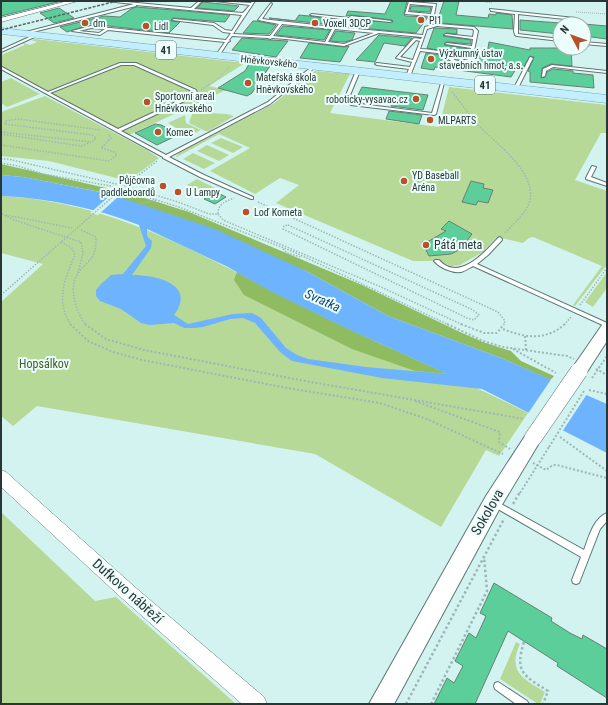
<svg xmlns="http://www.w3.org/2000/svg" width="608" height="705" font-family="'Roboto Condensed',sans-serif">
<style>
.green{fill:#b7d998}
.forest{fill:#8fbc61}
.water{fill:#6db3fe;fill-rule:evenodd}
.pier{fill:#d3f3f1}
.building{fill:#5cce99;stroke:#698074}
.lines{fill:none;stroke-linecap:round;stroke-linejoin:round}
.service-casing{stroke:#5a7775;stroke-width:2}
.minor-casing{stroke:#5a7775;stroke-width:1}
.tertiary-casing{stroke:#5a7775;stroke-width:2}
.primary-casing{stroke:#72a6b6;stroke-width:1}
.path-far3{stroke:#9db7b6;stroke-width:1;stroke-dasharray:1 1;stroke-linecap:butt}
.path-far2{stroke:#9db7b6;stroke-width:1.5;stroke-dasharray:1.5 1.5;stroke-linecap:butt}
.path-far1{stroke:#9db7b6;stroke-width:2;stroke-dasharray:2 2;stroke-linecap:butt}
.path{stroke:#9db7b6;stroke-width:2.5;stroke-dasharray:2.5 2.5;stroke-linecap:butt}
.service{fill:#fff;fill-rule:evenodd}
.minor{fill:#fff;fill-rule:evenodd}
.tertiary{fill:#fff;fill-rule:evenodd}
.primary{fill:#c2eefd;fill-rule:evenodd}
.rail{stroke:#546665;stroke-width:1.5;stroke-dasharray:3 1.5;stroke-linecap:butt}
.tertiary-bridge-casing{stroke:#5a7775;stroke-width:18;stroke-linecap:butt}
.path-bridge-far1{stroke:#9db7b6;stroke-width:1.5;stroke-dasharray:1.5 1.5;stroke-linecap:butt}
.path-bridge{stroke:#9db7b6;stroke-width:2;stroke-dasharray:2 2;stroke-linecap:butt}
.tertiary-bridge{stroke:#fff;stroke-width:17}
.poi-dot{fill:#b85029;stroke:#ebfefc;stroke-width:1.5}
.labels{text-anchor:middle;stroke-width:4;stroke-linejoin:round;paint-order:stroke}
.far-poi-label{font-size:10px;fill:#293635;stroke:#ebfefc;text-anchor:start}
.far-street-label{font-size:10px;fill:#293635;stroke:#ebfefc}
.shield{fill:#ebfefc;stroke:#637271;stroke-width:1}
.shield-label{font-size:11px;font-weight:bold;fill:#293635}
.poi-label{font-size:12px;fill:#293635;stroke:#ebfefc;text-anchor:start}
.park-label{font-size:12px;fill:#415e20;stroke:#ebfefc}
.water-label{font-size:13px;font-style:italic;fill:#144675;stroke:#ebfefc}
.near-street-label{font-size:14px;fill:#293635;stroke:#ebfefc}
</style>
<rect width="100%" height="100%" fill="#d3f3f1"/>
<!-- green -->
<g class="green">
<polygon points="35,39 245,63 209,86 226,90 129,135 1,66 1,55 25,45 23,44 24,43 30,45 37,42 31,40"/>
<polygon points="315,71 350,74 330,113 439,127 449,87 607,105 607,133 601,133 575,180 607,191 607,267 605,267 575,306 573,305 602,266 533,237 529,238 523,243 497,237 483,252 460,265 452,266 437,261 413,261 276,203 299,185 280,178 255,194 210,171 250,148 219,134 175,158 179,153 273,104"/>
<polygon points="11,78 40,94 7,107 1,103 1,82"/>
<polygon points="45,96 147,150 159,158 128,181 49,161 1,156 1,112"/>
<polygon points="193,112 227,114 234,116 209,131 205,131 189,123"/>
<polygon points="185,115 186,123 201,130 189,136 168,123"/>
<polygon points="221,138 243,147 233,153 211,143"/>
<polygon points="207,145 229,155 219,161 197,151"/>
<polygon points="193,153 215,163 204,169 183,159"/>
<polygon points="197,179 219,190 208,196 187,185"/>
<path d="M1 196C125 202 223 268 331 321 396 353 463 380 528 413L499 456 486 450 441 527 315 454 37 406 13 426 1 416V302L43 264 1 253Z"/>
<polygon points="607,272 607,288 593,307 585,302"/>
<polygon points="1,512 95,601 116,597 236,704 1,704"/>
<path d="M516 642 520 644C507 672 524 679 545 692L540 704H538L500 679Z"/>
</g>
<!-- forest -->
<g class="forest">
<polygon points="1,164 115,190 111,194 23,177 1,175"/>
<polygon points="126,192 189,212 362,285 460,332 483,342 511,351 521,361 554,376 551,380 501,358 388,316 306,271 118,197"/>
<path d="M237 272C305 310 376 342 448 374L415 371 352 349 244 295 234 280Z"/>
</g>
<!-- water -->
<path class="water" d="M1 175 23 177 110 194 215 229 306 271 388 316 501 358 607 404V453L482 389 382 378 292 361 280 352 255 323 243 318 230 319 203 327 194 328H184L174 323 150 325 141 323 121 309 100 301 96 296V290L101 284 111 275 123 274 146 246 139 225C96 208 47 198 1 196ZM147 229 226 266 274 293 346 328 447 374 366 367 308 359 297 355 286 348 261 318 252 313 233 314 188 324 174 315C197 284 156 275 132 275L151 248 152 241 147 236Z"/>
<!-- pier -->
<g class="pier">
<polygon points="113,193 120,195 98,215 90,213"/>
<polygon points="552,378 587,394 562,432 527,415"/>
</g>
<!-- building -->
<g class="building">
<polygon points="1,1 62,1 1,16"/>
<polygon points="391,1 407,1 404,14 405,16 428,17 416,33 349,27 353,20 393,22 392,20 351,15 346,16 348,11 385,14"/>
<polygon points="444,1 459,1 456,15 488,18 489,14 496,15 496,13 512,15 513,29 441,23 441,17 439,16"/>
<polygon points="203,2 239,6 234,11 197,8"/>
<polygon points="411,6 431,7 430,12 410,11"/>
<polygon points="136,7 173,10 230,15 225,22 173,18 171,21 180,22 169,33 83,23 86,26 67,32 60,27 104,16 120,17 131,9"/>
<polygon points="59,8 74,18 54,23 40,13"/>
<polygon points="299,15 309,16 345,21 342,26 269,18 295,21"/>
<polygon points="520,20 560,23 560,34 520,30"/>
<polygon points="253,21 257,21 276,25 269,34 243,33"/>
<polygon points="584,24 607,26 607,39 584,36"/>
<polygon points="283,26 330,30 324,40 276,35"/>
<polygon points="434,28 457,29 457,34 446,33 443,36 471,40 471,44 447,42 444,44 445,45 469,49 468,58 457,59 441,51 427,48"/>
<polygon points="336,31 355,33 352,40 344,42 330,41"/>
<polygon points="379,35 412,38 405,46 384,43 375,62 356,60"/>
<polygon points="242,38 269,40 288,41 276,57 232,50"/>
<polygon points="489,42 530,50 530,48 571,48 572,66 551,64 542,68 541,78 545,77 547,72 553,69 573,71 573,73 593,75 594,88 530,82 530,72 528,71 534,57 530,56 522,70 516,69 511,77 435,67 434,70 421,68 426,53 440,55 453,64 459,65 472,62 475,53 487,54"/>
<polygon points="309,43 344,47 349,46 340,62 300,58"/>
<polygon points="249,64 270,66 252,93 247,96 218,88 245,71"/>
<polygon points="362,87 394,91 428,95 423,110 391,106 392,103 356,99"/>
<polygon points="389,111 422,115 419,124 386,119"/>
<polygon points="155,124 161,125 180,134 157,145 135,133"/>
<polygon points="471,181 484,184 483,188 493,190 488,203 478,201 476,205 462,202"/>
<polygon points="216,192 226,197 215,204 204,199"/>
<polygon points="449,221 472,234 461,249 451,254 429,256 422,242 429,241 446,231 441,229"/>
<polygon points="494,583 552,618 551,621 570,633 582,639 583,635 607,649 607,698 557,666 558,663 508,631 475,704 434,704 447,678 454,683 463,666 455,661 469,633 476,638 486,616 480,613"/>
</g>
<g class="lines">
<defs>
<g id="service">
<path d="M106 1H116L191 8 199 1H202L194 9 243 13 250 5 215 1 251 3 252 1H255L233 34 270 36 279 24 258 20 271 3 272 4 262 19 333 27 335 26 336 27 343 28 348 20 310 15 312 14 349 18 351 16 392 21 390 22 352 18 346 28 423 35 425 27 436 24V18L431 16 405 14 409 1H411V2L436 4 434 15 440 18 439 24 474 27 478 31 472 61 459 64 454 63 441 54 437 53 420 51 410 76 408 77 406 76 409 69 377 65 375 64 377 63 410 67 412 62 396 58 414 38 421 39 422 37 379 33 344 46 286 39 272 38 270 39 268 38 232 36 229 40 230 41 228 42 219 56H218L216 55 225 42 108 30 100 35 72 31 91 26 226 40 231 33 223 32 213 25 172 20 174 19 214 23 225 30 232 31 242 15 136 5V6L25 34 22 33 134 4ZM410 4 433 6 431 14 408 12ZM282 24 332 29 325 42 273 36ZM437 26 473 29 474 31 473 37 446 34 444 35 473 39 472 46 447 43 445 44 471 48 469 59C453 64 455 58 443 53 436 50 428 49 420 49L427 29ZM91 28 105 29 99 33 79 31ZM335 29 374 33 344 44 328 42ZM416 40 420 41 413 60 400 57Z"/>
<polygon points="490,9 575,18 581,21 579,22 574,20 518,14 518,34 560,39 560,41 517,36 515,35 514,31 515,14 491,11"/>
<polygon points="36,34 39,35 1,52 1,50"/>
<polygon points="584,42 607,44 607,46 584,44"/>
<polygon points="530,57 533,58 518,88 515,89 514,88"/>
<path d="M120 63H136L196 90 197 93 193 97 121 131 166 155 268 102 309 69 312 65 315 66 311 71 270 104 169 157 204 175 253 197V199H251L200 177 163 158V157L1 69V67H2L48 92ZM121 65H134L192 91 193 93 191 95 118 129 50 93Z"/>
<polygon points="552,65 607,71 607,73 553,67 546,71 545,76 542,77 543,69"/>
<polygon points="358,70 360,71 348,100 353,103 432,113 442,80 445,79 436,114 434,115 351,105 344,100 356,71"/>
<polygon points="592,166 596,167 591,177 607,183 607,186 586,179 586,178"/>
<path d="M500 237 502 239V240L488 255 477 264 607 323V327L473 266C469 268 465 271 461 272 452 273 440 268 434 261L435 260H439C459 282 484 253 498 238Z"/>
<path d="M494 500 584 550C589 537 593 519 607 513V521L600 529 579 583 576 584 573 583 572 580 581 557 491 505 490 503 491 501Z"/>
<polygon points="498,682 527,701 529,704 516,704 495,689 494,686 495,683"/>
</g>
<g id="minor">
<polygon points="68,1 78,1 1,22 1,18"/>
<polygon points="1,470 6,472 136,588 264,697 267,704 242,704 124,600 1,487"/>
</g>
<g id="tertiary">
<polygon points="607,323 607,341 585,375 579,377 573,375 571,371 573,367 602,325"/>
<polygon points="533,430 539,433 542,438 500,508 394,704 369,704 486,496 527,433"/>
</g>
<polygon id="primary" points="1,28 607,95 607,103 2,34"/>
</defs>
<!-- service casing -->
<use href="#service" class="service-casing"/>
<!-- minor casing -->
<use href="#minor" class="minor-casing"/>
<!-- tertiary casing -->
<use href="#tertiary" class="tertiary-casing"/>
<!-- primary casing -->
<use href="#primary" class="primary-casing"/>
<!-- path-far3 -->
<g class="path-far3">
<polyline points="479,1 492,3"/>
<polyline points="576,12 607,14"/>
<polyline points="209,85 220,77 230,66"/>
</g>
<!-- path-far2 -->
<g class="path-far2">
<polyline points="201,90 210,84"/>
<path d="M452 92C461 102 468 114 477 124 494 142 536 171 530 200 527 213 513 224 504 234"/>
<polyline points="5,124 6,121 18,119 101,130"/>
<polyline points="171,129 188,137"/>
<polyline points="1,132 91,142"/>
<polyline points="1,134 81,146 92,142 96,138 92,135 5,124"/>
<polyline points="1,145 109,161 117,155 114,152 101,148 111,138 109,135"/>
<path d="M1 159H8L125 186 178 202 209 214H218C218 203 225 202 234 198"/>
<polyline points="1,163 18,166 43,174 111,186 179,207 294,252 449,325"/>
<polyline points="125,186 157,161"/>
<polyline points="117,193 121,189"/>
<polyline points="258,202 498,312 505,321 504,325"/>
<polyline points="140,204 156,200"/>
<polyline points="2,214 14,220 81,242 83,253 78,273"/>
<polyline points="218,214 223,220 381,287 463,325"/>
<polyline points="6,215 72,228"/>
<polygon points="288,225 473,310 479,315 474,320 467,318 283,229 284,226"/>
<path d="M81 230 96 237C96 259 91 257 79 272 67 287 76 312 86 325"/>
<path d="M61 242 72 248 75 255C65 278 55 302 71 325"/>
<polyline points="283,249 287,253 301,257"/>
<polyline points="1,295 68,236"/>
<polyline points="580,305 607,268"/>
<polyline points="564,325 571,317"/>
</g>
<!-- path-far1 -->
<g class="path-far1">
<polyline points="70,324 88,341 113,352 142,360 287,388 380,403 427,419 503,454"/>
<polyline points="85,324 106,339 144,350 305,381 524,419"/>
<polyline points="447,324 483,341 503,347 567,356 574,359"/>
<polyline points="461,324 484,333 497,333 504,324"/>
<path d="M503 329C525 338 546 341 565 324"/>
<polyline points="525,336 526,350"/>
<polyline points="513,349 556,373"/>
<polyline points="596,369 607,375"/>
<polyline points="592,378 607,356"/>
<polyline points="589,390 607,394"/>
<polyline points="415,401 500,432 499,442 510,449"/>
<polyline points="560,437 607,471"/>
<polyline points="533,463 546,470 553,465 557,465 607,478"/>
<polyline points="520,493 549,447"/>
</g>
<!-- path -->
<g class="path">
<polyline points="513,504 520,492"/>
<path d="M524 642C514 672 524 676 548 691L543 704"/>
<polyline points="406,704 504,519"/>
<polyline points="431,704 487,591 484,556"/>
</g>
<!-- service -->
<use href="#service" class="service"/>
<!-- minor -->
<use href="#minor" class="minor"/>
<!-- tertiary -->
<use href="#tertiary" class="tertiary"/>
<!-- primary -->
<use href="#primary" class="primary"/>
<!-- rail -->
<polyline class="rail" points="1,30 117,1"/>
<defs>
<polyline id="tertiary-bridge" points="533,438 579,371"/>
</defs>
<!-- tertiary-bridge casing -->
<use href="#tertiary-bridge" class="tertiary-bridge-casing"/>
<!-- path-bridge-far1 -->
<polyline class="path-bridge-far1" points="68,236 117,193"/>
<!-- path-bridge -->
<polyline class="path-bridge" points="549,447 584,391"/>
<!-- tertiary-bridge -->
<use href="#tertiary-bridge" class="tertiary-bridge"/>
</g>
<!-- markers -->
<g class="poi-dot">
<circle cx="421" cy="20" r="4"/>
<circle cx="85" cy="23" r="4"/>
<circle cx="315" cy="23" r="4"/>
<circle cx="146" cy="26" r="4"/>
<circle cx="431" cy="59" r="4"/>
<circle cx="248" cy="83" r="4"/>
<circle cx="416" cy="99" r="4"/>
<circle cx="147" cy="102" r="4"/>
<circle cx="430" cy="120" r="4"/>
<circle cx="158" cy="132" r="4"/>
<circle cx="404" cy="181" r="4"/>
<circle cx="163" cy="186" r="4"/>
<circle cx="178" cy="192" r="4"/>
<circle cx="246" cy="212" r="4"/>
<circle cx="426" cy="245" r="4"/>
</g>
<g class="labels">
<!-- far-poi labels -->
<g class="far-poi-label">
<text x="429" y="24">PI1</text>
<text x="93" y="27">dm</text>
<text x="323" y="27">Voxell 3DCP</text>
<text x="154" y="30">Lidl</text>
<text x="439" y="57">Výzkumný ústav<tspan x="439" dy="12">stavebních hmot, a.s.</tspan></text>
<text x="256" y="81">Mateřská škola<tspan x="256" dy="12">Hněvkovského</tspan></text>
<text x="155" y="100">Sportovní areál<tspan x="155" dy="12">Hněvkovského</tspan></text>
<text x="408" y="103" text-anchor="end">roboticky-vysavac.cz</text>
<text x="438" y="124">MLPARTS</text>
<text x="166" y="136">Komec</text>
<text x="412" y="179">YD Baseball<tspan x="412" dy="12">Aréna</tspan></text>
<text x="155" y="184" text-anchor="end">Půjčovna<tspan x="155" dy="12">paddleboardů</tspan></text>
<text x="186" y="196">U Lampy</text>
<text x="254" y="216">Loď Kometa</text>
</g>
<!-- far-street labels -->
<g class="far-street-label">
<text transform="translate(269 61) rotate(6)" y="4">Hněvkovského</text>
</g>
<!-- shield labels -->
<g class="shield">
<rect x="156" y="41" width="20" height="18" rx="3"/>
<rect x="475" y="76" width="20" height="18" rx="3"/>
</g>
<g class="shield-label">
<text x="166" y="54">41</text>
<text x="485" y="89">41</text>
</g>
<!-- poi labels -->
<g class="poi-label">
<text x="434" y="249">Pátá meta</text>
</g>
<!-- park labels -->
<g class="park-label">
<text x="44" y="368">Hopsálkov</text>
</g>
<!-- water labels -->
<g class="water-label">
<text transform="translate(323 300) rotate(24)" y="5">Svratka</text>
</g>
<!-- near-street labels -->
<g class="near-street-label">
<text transform="translate(487 512) rotate(-60)" y="5">Sokolova</text>
<text transform="translate(128 591) rotate(42)" y="5">Dufkovo nábřeží</text>
</g>
</g>
<!-- border -->
<rect width="608" height="705" fill="none" stroke="#293635" stroke-width="4"/>
<!-- north arrow -->
<g transform="translate(572 36) rotate(311)"><circle r="19" fill="#ebfefc" stroke="#9daeac"/>
<path d="M0-3L7 15L0 10L-7 15Z" fill="#b85029"/>
<text y="-6" font-size="11" font-weight="bold" text-anchor="middle" fill="#293635">N</text>
</g>
</svg>
